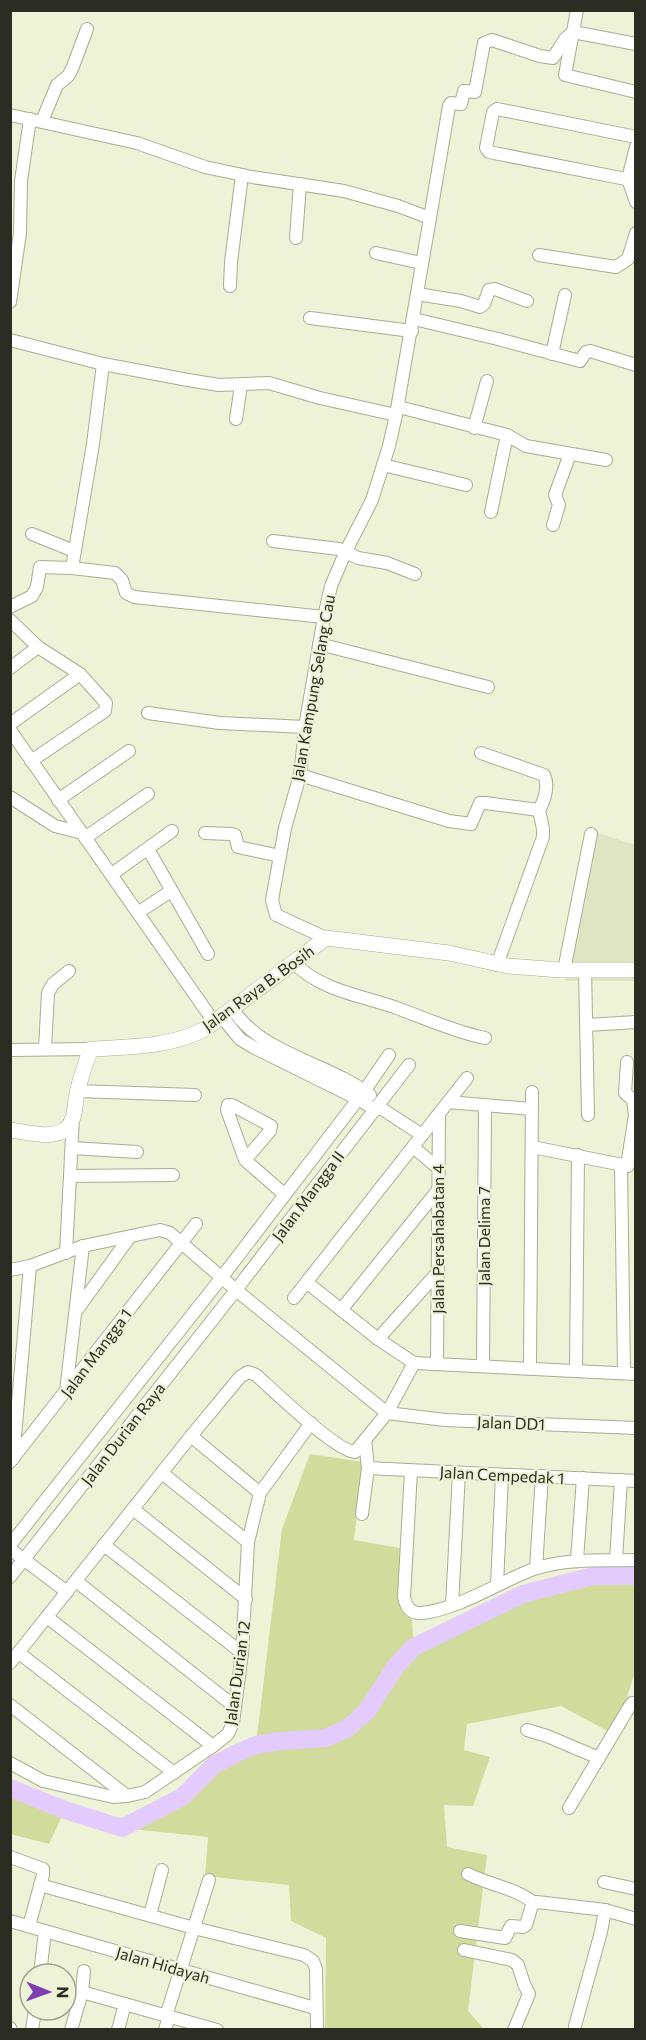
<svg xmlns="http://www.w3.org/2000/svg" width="646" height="2040" font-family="Commissioner,sans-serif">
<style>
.built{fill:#dfe4c3}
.green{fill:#d1db9b}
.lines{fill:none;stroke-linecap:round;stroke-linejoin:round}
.river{stroke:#e4cbfe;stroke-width:18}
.minor-casing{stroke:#a8ad93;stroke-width:14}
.major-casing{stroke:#a8ad93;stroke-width:16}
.minor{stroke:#fff;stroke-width:12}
.major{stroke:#fff;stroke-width:15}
.labels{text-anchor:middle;stroke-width:4.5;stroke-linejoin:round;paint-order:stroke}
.street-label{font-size:16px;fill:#2b2d23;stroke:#eef2d7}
</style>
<rect width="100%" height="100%" fill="#eef2d7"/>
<!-- built -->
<polygon class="built" points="595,832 635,845 635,981 565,981"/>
<!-- green -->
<g class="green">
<polygon points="310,1454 363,1462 354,1540 406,1549 414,1647 523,1594 593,1576 635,1576 635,1672 615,1735 561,1706 467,1724 464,1750 490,1757 473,1806 444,1805 447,1847 487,1855 468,2011 484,2029 325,2029 326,1938 291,1921 289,1885 205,1876 208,1837 122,1828 182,1797 214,1765 256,1745 282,1529"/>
<polygon points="11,1788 65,1810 49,1844 11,1834"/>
</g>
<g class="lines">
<!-- river -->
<polyline class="river" points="10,1788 65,1810 122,1828 182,1797 214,1765 237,1753 256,1745 280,1741 326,1738 348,1728 367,1711 396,1666 414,1647 523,1594 593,1576 636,1576"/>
<defs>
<g id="minor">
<polyline points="577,10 565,75 636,92"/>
<polyline points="10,115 137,143 205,167 252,177 344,191 398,206 430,218 396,415"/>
<polyline points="42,121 57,85 68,76 72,69 87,29"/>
<polyline points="636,137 497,109 493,112 486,148 489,152 636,181"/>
<polyline points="636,147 628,179 636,202"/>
<polyline points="430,218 449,106 451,103 461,104 464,91 475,92 484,43 492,40 540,56 553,58 565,39 573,32 636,44"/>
<polyline points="296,238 300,184"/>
<polyline points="376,253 421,263"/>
<polyline points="539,255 616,267 628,259 636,233"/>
<polyline points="230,286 231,262 242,175"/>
<polyline points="417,294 461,301 480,307 484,304 489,290 495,289 527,301"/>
<polyline points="10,302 20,233 21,181 30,119"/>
<polyline points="310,318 412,331"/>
<polyline points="414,319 498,339 580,361 586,352 590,351 636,365"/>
<polyline points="10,340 103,364 188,380 219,385 269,383 320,398 396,415 389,446 372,500 346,551 331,586 324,617 306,721 300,775 285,828 272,900 276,915 326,938"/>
<polyline points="552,354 565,295"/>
<polyline points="103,364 93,444 72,568 115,573 122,580 126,593 134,597 324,617"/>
<polyline points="399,407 507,435 491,512"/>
<polyline points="236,419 241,385"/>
<polyline points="474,428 487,381"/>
<polyline points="507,435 526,446 606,460"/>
<polyline points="383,465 466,485"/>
<polyline points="553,525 559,505 555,495 570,454"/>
<polyline points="32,534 74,551"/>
<polyline points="273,541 339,549 358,558 387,563 415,574"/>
<polyline points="10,607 32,596 37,587 40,567 72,568"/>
<polyline points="10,620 38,647 80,674 106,703 105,711 31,761"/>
<polyline points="319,644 488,687"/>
<polyline points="10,668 38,647"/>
<polyline points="148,713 220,723 305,727"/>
<polyline points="10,724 80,674"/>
<polyline points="10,730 214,1022"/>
<path d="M300 775 449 821 471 824 480 803H485L539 810C545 800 549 785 544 775L481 753"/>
<polyline points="10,797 55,826 82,833"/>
<polyline points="58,800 129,751"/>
<polyline points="205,833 231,834 235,835 238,847 280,856"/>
<polyline points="85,838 148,794"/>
<polyline points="148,849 208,954"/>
<polyline points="112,874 172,831"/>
<polyline points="139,912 171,891"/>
<path d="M293 962C321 991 360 995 397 1008 427 1019 455 1032 485 1038"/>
<polyline points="497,965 543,837 543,829 539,810"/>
<polyline points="564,970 591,834"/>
<polyline points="585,970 588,1115"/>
<path d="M232 1008C260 1054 329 1063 370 1095"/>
<polyline points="221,1016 240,1039 253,1047 358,1099 374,1109 382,1109 422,1135"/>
<polyline points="587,1025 636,1022"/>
<polyline points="45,1048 48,993 53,984 69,971"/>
<polyline points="10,1050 91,1049"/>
<polyline points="627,1062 625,1093 633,1100 635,1115 627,1166"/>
<polyline points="77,1091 195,1095"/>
<polyline points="448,1102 531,1109"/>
<polyline points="413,1147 438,1168"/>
<polyline points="532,1147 628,1166"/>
<polyline points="72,1148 137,1152"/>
<polyline points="245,1160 270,1131 271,1126 232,1105 228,1105 227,1110 245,1160 284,1194"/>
<polyline points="621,1165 624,1373"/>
<polyline points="70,1176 173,1175"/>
<polyline points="66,1253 73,1117"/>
<polyline points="10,1270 30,1266 83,1246 160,1230 170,1233 236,1290 387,1413 445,1420 636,1428"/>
<polyline points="308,1280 310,1285 378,1339 414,1363"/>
<polyline points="294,1298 467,1078"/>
<polyline points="77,1310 129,1238"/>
<polyline points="341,1310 438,1190"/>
<polyline points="378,1339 438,1272"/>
<polyline points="437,1364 439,1114"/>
<polyline points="483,1365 485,1107"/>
<polyline points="530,1367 532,1092"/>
<polyline points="576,1370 578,1155"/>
<polyline points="66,1391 83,1246"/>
<polyline points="191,1436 260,1493"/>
<polyline points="13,1459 30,1266"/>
<polyline points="10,1462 196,1224"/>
<polyline points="368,1468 636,1481"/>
<path d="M411 1471 404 1597C406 1607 411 1614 422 1613 459 1609 499 1582 534 1569 566 1558 602 1561 636 1560"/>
<polyline points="162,1473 248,1542"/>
<polyline points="133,1509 246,1599"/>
<polyline points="362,1514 368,1468 365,1440"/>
<polyline points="10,1545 222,1277 365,1090 389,1055"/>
<polyline points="104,1545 242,1653"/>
<polyline points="10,1549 67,1592"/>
<polyline points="577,1560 583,1478"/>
<polyline points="616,1560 621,1480"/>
<polyline points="536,1568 542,1476"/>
<polyline points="10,1577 236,1290 409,1065"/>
<polyline points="76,1581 235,1707"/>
<polyline points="497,1585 502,1475"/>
<polyline points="452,1605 459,1473"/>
<polyline points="47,1617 213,1746"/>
<polyline points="19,1653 174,1773"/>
<path d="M10 1663 191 1436 240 1377 248 1372 256 1375C273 1390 337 1452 355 1452L387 1413 414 1363 636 1374"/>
<polyline points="10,1705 127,1796"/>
<polyline points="527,1730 547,1736 599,1758"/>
<polyline points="10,1763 43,1781 113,1797 127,1796 145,1792 213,1746 228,1734 233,1723 242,1653 248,1542 260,1493 311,1423"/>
<polyline points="569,1808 628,1709 632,1703 636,1703"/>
<polyline points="10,1857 43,1869 43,1875 29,1926"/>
<path d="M468 1874C489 1885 516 1888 534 1903"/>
<polyline points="604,1882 636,1889"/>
<polyline points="40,1885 194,1928 304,1955 313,1961 316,1969 317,2030"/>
<polyline points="150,1915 162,1870"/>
<polyline points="10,1921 315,2008"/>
<polyline points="460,1931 505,1938 511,1926 523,1927 526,1925 532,1905 537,1902 605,1910 636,1919"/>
<polyline points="464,1950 512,1960 518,1965 524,1984 529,1994 514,2030"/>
<polyline points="40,1974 45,1931"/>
<polyline points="82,1992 217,2030"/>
<polyline points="166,2016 209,1880"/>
<polyline points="575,2026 601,1932 605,1910"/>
<polyline points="10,2028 11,2030"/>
<polyline points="32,2030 35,2010"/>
<polyline points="71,2030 82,1992 84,1971"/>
<polyline points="118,2030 125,2004"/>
<polyline points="165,2030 169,2016"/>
</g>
<path id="major" d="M10 1130C26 1132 52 1140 66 1129 77 1119 74 1102 78 1089 81 1076 86 1062 91 1049 129 1047 171 1047 205 1029L326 938 449 953 508 966 560 970H636"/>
</defs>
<!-- minor casing -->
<use href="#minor" class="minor-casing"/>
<!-- major casing -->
<use href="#major" class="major-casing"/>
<!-- minor -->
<use href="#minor" class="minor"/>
<!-- major -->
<use href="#major" class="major"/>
</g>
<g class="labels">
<!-- street labels -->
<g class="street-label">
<text transform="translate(313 688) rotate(-80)" y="6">Jalan Kampung Selang Cau</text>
<text transform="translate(258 988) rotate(-36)" y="6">Jalan Raya B. Bosih</text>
<text transform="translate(308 1196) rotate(-53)" y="6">Jalan Mangga II</text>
<text transform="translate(484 1236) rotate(-90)" y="6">Jalan Delima 7</text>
<text transform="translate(438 1239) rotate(-90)" y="6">Jalan Persahabatan 4</text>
<text transform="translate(96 1353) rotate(-53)" y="6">Jalan Mangga 1</text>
<text transform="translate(511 1423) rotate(2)" y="6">Jalan DD1</text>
<text transform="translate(123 1434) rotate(-52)" y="6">Jalan Durian Raya</text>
<text transform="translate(502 1475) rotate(3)" y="6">Jalan Cempedak 1</text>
<text transform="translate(237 1673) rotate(-82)" y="6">Jalan Durian 12</text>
<text transform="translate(163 1965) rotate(16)" y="6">Jalan Hidayah</text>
</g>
</g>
<!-- border -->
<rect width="646" height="2040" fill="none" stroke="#2b2d23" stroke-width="24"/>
<!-- north arrow -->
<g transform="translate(48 1992) rotate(91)"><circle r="28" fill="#eef2d7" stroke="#a0a38f" stroke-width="1.5"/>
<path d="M0-4.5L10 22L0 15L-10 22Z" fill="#803db1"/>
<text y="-9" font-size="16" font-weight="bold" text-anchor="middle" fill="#2b2d23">N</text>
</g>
</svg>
